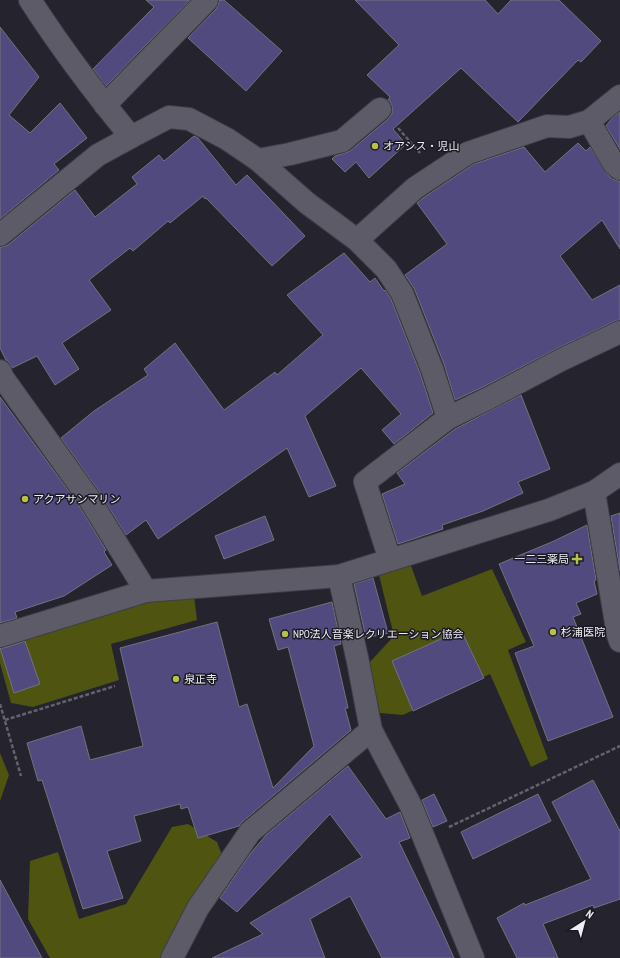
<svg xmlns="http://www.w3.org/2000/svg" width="620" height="958" font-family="'PT Sans Narrow','Noto Sans JP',sans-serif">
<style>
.forest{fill:#4f5411}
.building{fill:#514a7f;stroke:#72727e}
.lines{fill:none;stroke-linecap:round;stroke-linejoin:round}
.minor-casing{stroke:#3e3e47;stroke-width:24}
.path{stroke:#64636d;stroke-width:2.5;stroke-dasharray:4 2;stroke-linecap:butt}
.minor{stroke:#5c5b67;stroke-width:22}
.poi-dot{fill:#b7c148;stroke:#1b1a24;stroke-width:1.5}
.labels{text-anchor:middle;stroke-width:3;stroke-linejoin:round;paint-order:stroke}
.poi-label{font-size:11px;fill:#eeeef5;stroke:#1b1a24;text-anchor:start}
</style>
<rect width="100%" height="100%" fill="#24232e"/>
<!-- forest -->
<g class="forest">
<polygon points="410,563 422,596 492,569 526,642 508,650 548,759 531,767 490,674 403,715 380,713 369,663 394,636 378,571"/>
<polygon points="194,596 197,620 111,644 119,680 33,707 11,703 0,663 0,644 144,599"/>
<polygon points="0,753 9,775 0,801"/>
<polygon points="188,824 217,842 222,855 162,958 50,958 28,919 30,861 58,852 79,919 126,904 172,827"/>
</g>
<!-- building -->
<g class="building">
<polygon points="146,0 190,0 106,86 93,69 154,7"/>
<polygon points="219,0 224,0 282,51 246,91 188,38 216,9 219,3"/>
<polygon points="355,0 485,0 498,14 511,0 559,0 601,41 581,62 578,60 518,122 461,68 393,129 406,144 369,178 356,162 345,172 332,159 335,156 345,153 350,151 388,119 392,114 392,106 390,101 388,100 390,97 367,75 399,45"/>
<polygon points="0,27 39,77 9,115 30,133 60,103 87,138 54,164 59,170 0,219"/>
<polygon points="620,112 620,149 606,126 613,117"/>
<polygon points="194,136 198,138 236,185 247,175 305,236 272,266 206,198 205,199 203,196 170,223 168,221 133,251 130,248 89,280 111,310 62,343 79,369 55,385 37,356 12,368 8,361 6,360 0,348 0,247 2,247 8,245 75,190 95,217 137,184 132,177 159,155 164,161"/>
<polygon points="578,143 586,151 590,147 606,173 612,179 618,181 620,181 620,249 602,220 560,256 592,300 620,285 620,320 615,321 556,349 483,387 455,400 444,364 414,288 405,275 447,244 417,203 423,198 474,164 524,147 545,172"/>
<polygon points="344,253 370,282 375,278 384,291 385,290 391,299 420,373 433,413 394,444 382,430 401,414 361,368 305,416 336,486 309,497 287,448 158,539 146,520 126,535 98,490 61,438 94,411 148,375 144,369 175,343 224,410 275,372 277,375 323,335 287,295"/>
<polygon points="521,395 550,469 518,482 523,493 483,511 442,525 443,529 398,544 382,494 405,484 397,473 455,429"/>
<polygon points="0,397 78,504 106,550 104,552 112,565 64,596 15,612 17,618 0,623"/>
<polygon points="620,513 620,571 611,516"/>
<polygon points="265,516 274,540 224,559 215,536"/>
<polygon points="587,525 596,580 594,581 597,594 576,603 581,614 573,617 613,717 548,741 515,653 534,646 499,564 554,541"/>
<polygon points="373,578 388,633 366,638 354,584"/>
<polygon points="332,602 341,644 334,646 348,708 345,708 351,730 242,822 239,826 198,838 188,807 181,809 180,804 134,816 141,841 107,851 123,898 83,909 42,780 38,781 27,743 81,726 90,760 143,746 120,648 217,622 239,707 247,704 273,788 314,746 288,647 278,650 269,619"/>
<polygon points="461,630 484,678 413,711 392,661"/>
<polygon points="25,641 40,684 14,693 0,648 4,648"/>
<polygon points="348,766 386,819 400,812 410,838 399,842 441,929 454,958 382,958 350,896 310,919 325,958 212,958 263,934 250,923 362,857 330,814 237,912 220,898 250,854 266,835"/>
<polygon points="593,780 620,831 620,899 594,908 593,905 543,924 558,958 517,958 497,918 524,903 525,905 591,879 552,802"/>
<polygon points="434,794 447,821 433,827 422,800"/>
<polygon points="538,794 551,821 473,859 461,832"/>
<polygon points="0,880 42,958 0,958"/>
</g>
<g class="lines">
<defs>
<g id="minor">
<polyline points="105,105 207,0"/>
<polyline points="589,121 614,164 620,169"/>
<polyline points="131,137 169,117 189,119 227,139 258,160 307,203 357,240 386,269 402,293 432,369 448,418"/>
<polyline points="258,160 290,154 342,141 380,109"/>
<path d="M0 235 98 155 131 137C95 93 61 48 30 0"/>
<polyline points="357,240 415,188 468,153 547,126 569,127 589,121 620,96"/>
<polyline points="0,371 3,378 88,497 146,591"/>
<polyline points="594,492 618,635 620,641"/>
<polyline points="390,560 365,482 448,418 489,398 561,360 620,332"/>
<polyline points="339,576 358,662 371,730 411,806 473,958"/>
<polyline points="0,636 146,591 339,576 549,510 594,492 620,474"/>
<polyline points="172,958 198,908 250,832 371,730"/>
</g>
</defs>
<!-- minor casing -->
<use href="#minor" class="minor-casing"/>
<!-- path -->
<g class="path">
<polyline points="398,128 420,153"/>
<polyline points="0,704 21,776"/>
<polyline points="5,720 115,686"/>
<polyline points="449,827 620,746"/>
</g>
<!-- minor -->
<use href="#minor" class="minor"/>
</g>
<!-- markers -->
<g class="poi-dot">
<circle cx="375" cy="146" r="4"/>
<circle cx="25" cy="499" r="4"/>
<path d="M575 553h4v4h4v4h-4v4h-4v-4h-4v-4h4z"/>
<circle cx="553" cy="632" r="4"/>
<circle cx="285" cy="634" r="4"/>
<circle cx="176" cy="679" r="4"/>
</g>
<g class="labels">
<!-- poi labels -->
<g class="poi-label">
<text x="383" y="150">オアシス・児山</text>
<text x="33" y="503">アクアサンマリン</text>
<text x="569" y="563" text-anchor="end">一二三薬局</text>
<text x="561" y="636">杉浦医院</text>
<text x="293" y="638">NPO法人音楽レクリエーション協会</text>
<text x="184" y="683">泉正寺</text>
</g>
</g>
<!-- north arrow -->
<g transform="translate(584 922) rotate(36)" stroke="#1b1a24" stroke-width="3" paint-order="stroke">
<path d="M0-3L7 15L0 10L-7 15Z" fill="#eeeef5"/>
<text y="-6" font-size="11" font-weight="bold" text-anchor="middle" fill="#eeeef5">N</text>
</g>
</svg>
